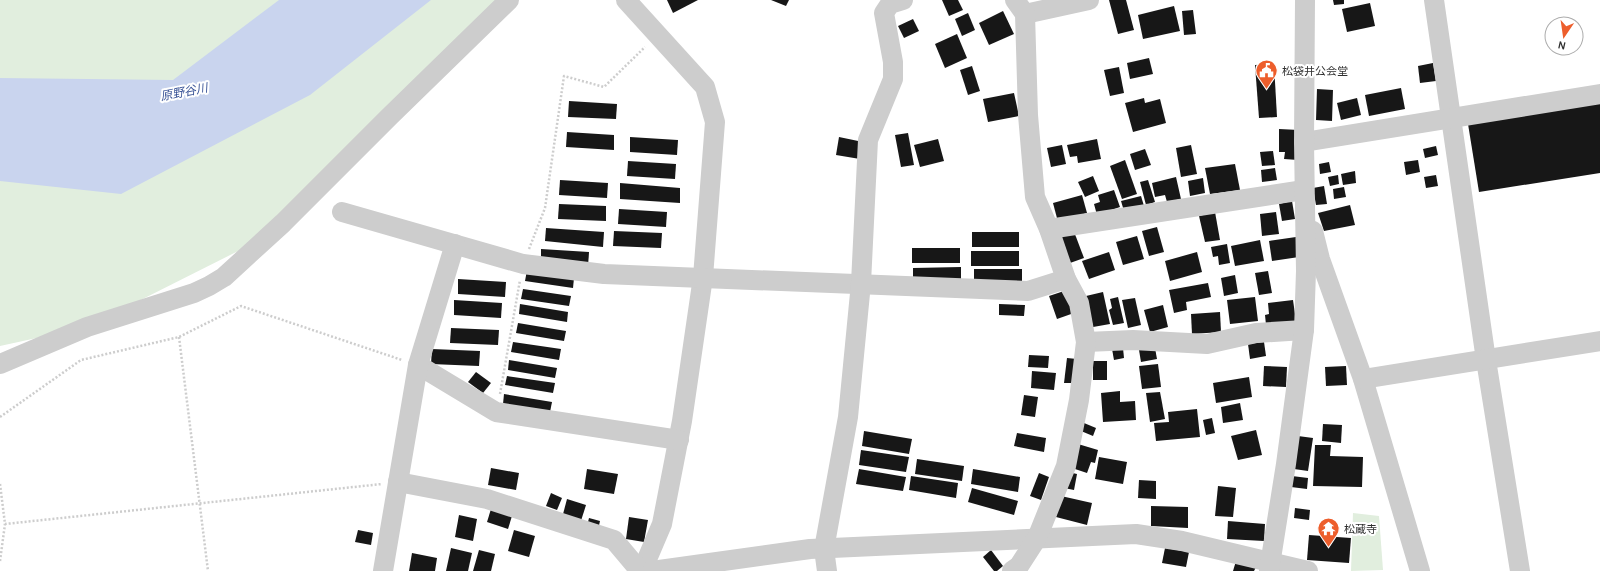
<svg xmlns="http://www.w3.org/2000/svg" width="1600" height="571" font-family="Karla,'Noto Sans JP',sans-serif">
<style>
.green{fill:#e1eede}
.water{fill:#c9d4ee}
.building{fill:#171717}
.lines{fill:none;stroke-linecap:round;stroke-linejoin:round}
.path{stroke:#cdcdcd;stroke-width:2.5;stroke-dasharray:2 2;stroke-linecap:butt}
.minor{stroke:#cdcdcd;stroke-width:20}
.labels{text-anchor:middle;stroke-width:4;stroke-linejoin:round;paint-order:stroke}
.poi-label{font-size:11px;fill:#303030;stroke:#fff;text-anchor:start}
.water-label{font-size:12px;font-style:italic;fill:#3a5497;stroke:#fff}
</style>
<rect width="100%" height="100%" fill="#fff"/>
<!-- green -->
<g class="green">
<polygon points="0,0 506,0 268,236 87,327 0,346"/>
<polygon points="1353,513 1379,516 1383,570 1351,571"/>
</g>
<!-- water -->
<polygon class="water" points="279,0 431,0 310,95 121,194 0,181 0,78 173,80"/>
<!-- building -->
<g class="building">
<polygon points="667,0 698,0 673,13"/>
<polygon points="771,0 789,0 786,6"/>
<polygon points="942,0 958,0 963,10 949,16"/>
<polygon points="1109,0 1126,0 1134,30 1118,34"/>
<polygon points="1333,0 1344,0 1344,4 1334,5"/>
<polygon points="1370,3 1375,26 1347,32 1342,9"/>
<polygon points="1174,6 1180,31 1143,39 1138,15"/>
<polygon points="1193,10 1196,34 1184,35 1182,11"/>
<polygon points="1003,11 1014,34 989,45 979,23"/>
<polygon points="968,13 975,30 962,36 955,19"/>
<polygon points="913,19 919,31 904,38 898,26"/>
<polygon points="957,34 967,58 945,68 935,44"/>
<polygon points="1149,58 1153,74 1130,79 1127,63"/>
<polygon points="1433,63 1436,81 1420,83 1418,66"/>
<polygon points="1274,64 1277,117 1259,118 1255,65"/>
<polygon points="972,66 980,91 968,95 960,70"/>
<polygon points="1119,67 1124,93 1110,96 1104,70"/>
<polygon points="1401,88 1405,109 1369,116 1365,95"/>
<polygon points="1317,89 1333,90 1332,121 1316,120"/>
<polygon points="1014,93 1019,116 988,122 983,99"/>
<polygon points="1144,98 1145,103 1160,99 1166,123 1133,132 1125,103"/>
<polygon points="1357,98 1361,115 1341,120 1337,103"/>
<polygon points="569,101 617,104 616,119 568,117"/>
<polygon points="1600,103 1600,173 1479,192 1468,124"/>
<polygon points="1279,129 1299,130 1298,160 1284,159 1285,152 1279,152"/>
<polygon points="567,132 614,135 614,150 566,147"/>
<polygon points="908,133 914,165 901,167 895,135"/>
<polygon points="630,137 678,140 677,155 630,152"/>
<polygon points="839,137 863,142 860,159 836,155"/>
<polygon points="938,139 944,161 920,167 914,145"/>
<polygon points="1097,139 1101,159 1078,163 1077,156 1070,157 1067,145"/>
<polygon points="1062,145 1066,164 1051,167 1047,148"/>
<polygon points="1191,145 1197,174 1181,177 1176,148"/>
<polygon points="1436,146 1438,155 1425,158 1423,149"/>
<polygon points="1145,149 1151,165 1135,170 1130,154"/>
<polygon points="1273,151 1275,165 1262,166 1260,152"/>
<polygon points="1125,160 1137,194 1122,199 1110,166"/>
<polygon points="1418,160 1420,172 1406,175 1404,162"/>
<polygon points="628,161 676,164 675,179 627,176"/>
<polygon points="1329,162 1331,172 1320,174 1319,164"/>
<polygon points="1235,164 1240,190 1210,194 1205,168"/>
<polygon points="1275,168 1277,180 1262,182 1261,170"/>
<polygon points="1355,171 1356,183 1343,185 1341,174"/>
<polygon points="1338,175 1339,184 1330,186 1328,177"/>
<polygon points="1436,175 1438,186 1426,188 1424,177"/>
<polygon points="1093,176 1099,191 1085,197 1078,182"/>
<polygon points="1176,177 1181,199 1167,202 1165,195 1155,197 1152,183"/>
<polygon points="1203,178 1205,193 1190,196 1188,181"/>
<polygon points="560,180 608,183 607,198 559,195"/>
<polygon points="1148,180 1155,202 1146,205 1140,182"/>
<polygon points="620,183 680,188 680,203 620,199"/>
<polygon points="1324,186 1327,204 1316,205 1313,188"/>
<polygon points="1344,187 1346,197 1334,199 1333,189"/>
<polygon points="1114,190 1120,207 1097,215 1094,204 1100,202 1098,195"/>
<polygon points="1082,195 1087,213 1058,222 1053,203"/>
<polygon points="1141,196 1144,206 1124,211 1121,201"/>
<polygon points="1292,201 1295,219 1282,221 1279,204"/>
<polygon points="559,204 606,206 606,221 558,219"/>
<polygon points="1350,205 1355,225 1324,231 1318,213"/>
<polygon points="619,209 667,212 666,227 618,224"/>
<polygon points="1215,212 1220,240 1205,242 1199,216"/>
<polygon points="1276,212 1279,234 1262,236 1260,214"/>
<polygon points="1157,227 1164,252 1149,256 1142,231"/>
<polygon points="546,228 604,232 603,247 545,241"/>
<polygon points="1073,229 1084,258 1070,263 1060,233"/>
<polygon points="614,231 662,233 661,248 613,246"/>
<rect x="972" y="232" width="47" height="15"/>
<polygon points="1137,236 1144,259 1123,265 1116,242"/>
<polygon points="1296,237 1299,257 1272,261 1269,241"/>
<polygon points="1260,240 1264,261 1235,266 1231,246"/>
<polygon points="1227,244 1230,263 1219,265 1218,256 1213,257 1211,247"/>
<rect x="912" y="248" width="48" height="15"/>
<polygon points="541,249 589,252 588,267 541,264"/>
<rect x="971" y="251" width="48" height="15"/>
<polygon points="1109,252 1115,270 1089,279 1082,261"/>
<polygon points="1197,252 1202,272 1170,281 1165,261"/>
<polygon points="961,267 961,282 913,283 913,268"/>
<rect x="974" y="269" width="48" height="15"/>
<polygon points="527,270 574,278 573,288 525,281"/>
<polygon points="1268,271 1272,293 1259,295 1255,273"/>
<polygon points="1235,275 1238,293 1224,296 1221,278"/>
<polygon points="458,279 506,282 505,297 458,294"/>
<polygon points="1208,283 1211,297 1186,302 1187,310 1174,313 1169,290"/>
<polygon points="523,289 571,296 569,306 521,299"/>
<polygon points="1067,290 1074,313 1057,319 1049,296"/>
<polygon points="1103,292 1110,324 1093,327 1086,296"/>
<polygon points="1118,297 1124,323 1113,325 1109,310 1112,308 1110,299"/>
<polygon points="1255,297 1258,321 1230,324 1227,300"/>
<polygon points="1135,298 1141,325 1128,328 1122,300"/>
<polygon points="454,300 502,303 501,318 454,315"/>
<polygon points="1293,300 1296,321 1266,325 1265,315 1269,314 1268,303"/>
<polygon points="520,304 568,312 567,322 519,314"/>
<polygon points="999,304 1025,305 1024,316 999,315"/>
<polygon points="1163,305 1168,327 1150,332 1144,310"/>
<polygon points="1220,312 1221,332 1192,334 1191,314"/>
<polygon points="518,323 566,331 564,341 516,333"/>
<polygon points="451,328 499,330 498,345 450,343"/>
<polygon points="513,342 561,349 559,360 511,352"/>
<polygon points="1264,342 1266,356 1250,359 1248,344"/>
<polygon points="1123,348 1124,358 1114,360 1112,349"/>
<polygon points="1155,348 1157,359 1141,362 1139,350"/>
<polygon points="432,349 480,351 479,366 431,364"/>
<polygon points="1029,355 1049,356 1048,368 1028,367"/>
<polygon points="1067,358 1077,359 1075,383 1064,383"/>
<polygon points="509,360 557,368 555,378 508,370"/>
<rect x="1093" y="361" width="14" height="19"/>
<polygon points="1158,364 1161,387 1142,389 1139,366"/>
<polygon points="1264,366 1287,367 1286,387 1263,386"/>
<polygon points="1346,366 1347,385 1326,386 1325,367"/>
<polygon points="1032,371 1056,373 1054,390 1031,388"/>
<polygon points="476,372 491,383 483,393 468,382"/>
<polygon points="507,376 555,383 553,393 505,385"/>
<polygon points="1249,377 1252,397 1216,403 1213,383"/>
<polygon points="1120,391 1120,402 1135,401 1136,420 1103,422 1101,393"/>
<polygon points="1160,392 1165,419 1150,422 1146,393"/>
<polygon points="504,394 552,402 550,412 503,404"/>
<polygon points="1024,395 1038,397 1035,417 1021,415"/>
<polygon points="1240,403 1243,420 1223,423 1221,407"/>
<polygon points="1197,409 1200,437 1156,441 1154,423 1169,422 1168,412"/>
<polygon points="1212,418 1215,433 1206,435 1203,420"/>
<polygon points="1084,423 1096,428 1093,436 1081,431"/>
<polygon points="1323,424 1342,425 1341,443 1322,441"/>
<polygon points="1256,430 1262,455 1238,460 1231,436"/>
<polygon points="864,431 912,439 909,454 862,446"/>
<polygon points="1017,433 1046,438 1044,452 1014,446"/>
<polygon points="1298,436 1313,438 1308,471 1294,469"/>
<polygon points="1078,444 1098,450 1095,463 1091,462 1087,473 1072,468"/>
<polygon points="1315,445 1331,445 1330,456 1363,457 1362,487 1313,486"/>
<polygon points="861,450 909,457 906,472 859,465"/>
<polygon points="1099,457 1127,462 1123,484 1095,479"/>
<polygon points="917,459 964,466 962,481 915,474"/>
<polygon points="491,468 519,473 516,490 488,485"/>
<polygon points="587,469 618,474 614,494 584,489"/>
<polygon points="859,469 906,477 903,491 856,484"/>
<polygon points="973,469 1020,477 1018,492 971,484"/>
<polygon points="1068,472 1077,474 1074,490 1064,488"/>
<polygon points="1039,473 1049,477 1041,500 1030,496"/>
<polygon points="911,476 958,483 956,498 909,490"/>
<polygon points="1292,476 1308,478 1307,489 1291,487"/>
<polygon points="1139,480 1156,481 1156,499 1138,498"/>
<polygon points="1218,486 1236,488 1233,517 1215,516"/>
<polygon points="972,488 1018,501 1014,515 968,502"/>
<polygon points="551,493 562,498 557,510 546,506"/>
<polygon points="1061,496 1092,503 1087,525 1056,517"/>
<polygon points="567,499 586,505 580,524 562,518"/>
<polygon points="1151,506 1188,507 1188,528 1151,526"/>
<polygon points="1295,508 1310,510 1309,520 1294,518"/>
<polygon points="491,509 512,516 508,529 487,522"/>
<polygon points="459,515 477,519 473,541 455,537"/>
<polygon points="629,517 648,520 644,542 626,539"/>
<polygon points="589,518 600,521 598,530 587,526"/>
<polygon points="1228,521 1265,524 1264,541 1227,539"/>
<polygon points="358,530 373,533 371,545 355,542"/>
<polygon points="514,530 535,536 529,557 508,551"/>
<polygon points="1309,535 1351,538 1349,563 1307,560"/>
<polygon points="451,548 472,553 468,571 446,571"/>
<polygon points="1165,548 1189,552 1186,567 1162,563"/>
<polygon points="479,550 495,554 491,571 473,571"/>
<polygon points="991,550 1003,566 997,571 994,571 983,557"/>
<polygon points="412,553 437,558 435,571 409,571"/>
<polygon points="1236,561 1256,567 1254,571 1233,571"/>
</g>
<g class="lines">
<!-- path -->
<g class="path">
<polyline points="529,249 545,208 564,76 604,87 645,47"/>
<polyline points="179,337 208,571"/>
<polyline points="500,394 520,280"/>
<polyline points="0,417 81,360 179,337 241,306 402,360"/>
<polyline points="0,484 5,524 382,484"/>
<polyline points="0,561 5,524"/>
</g>
<!-- minor -->
<g class="minor">
<polyline points="626,0 705,87 715,122 703,277 682,421 662,524 642,571"/>
<polyline points="1434,0 1486,360 1520,571"/>
<polyline points="1025,14 1089,0"/>
<polyline points="1304,142 1600,94"/>
<polyline points="342,212 523,264 604,274 1028,291 1066,279"/>
<polyline points="1049,229 1304,190"/>
<polyline points="1313,231 1320,259 1363,379 1420,571"/>
<polyline points="1086,342 1133,340 1207,344 1256,333 1304,330"/>
<polyline points="0,364 87,327 194,293 209,286 224,277 283,223 389,117 509,0"/>
<polyline points="418,365 496,412 679,440"/>
<polyline points="1363,379 1600,341"/>
<polyline points="398,482 487,499 614,540 640,571"/>
<polyline points="383,571 418,365 455,244"/>
<polyline points="652,571 810,549 1136,534 1182,541 1308,571"/>
<polyline points="827,571 824,549 848,417 861,283 868,140 893,79 893,62 884,13 890,4 903,0"/>
<polyline points="1012,571 1019,566 1037,538 1066,466 1079,400 1086,342 1079,303 1066,279 1049,229 1035,197 1028,115 1025,14 1015,0"/>
<polyline points="1269,571 1286,464 1304,330 1306,271 1304,142 1305,0"/>
</g>
</g>
<!-- icons -->
<defs>
<symbol id="civic-pin" viewBox="-11 -11 22 30"><path d="M0 17L-7.5 6A9.5 9.5 0 1 1 7.5 6Z" fill="#ed5e2c" stroke="#fff"/><path d="M-.6-6.5H3V-4.5H.6V-3L4-1V1h2V6H-6V1h2V-1L-.6-3ZM-1.2 2.5V6h2.4V2.5Z" fill="#fff"/></symbol>
<symbol id="temple-pin" viewBox="-11 -11 22 30"><path d="M0 17L-7.5 6A9.5 9.5 0 1 1 7.5 6Z" fill="#ed5e2c" stroke="#fff"/><path d="M0-6L5-2H3V0L6.5 2.5H4V6H1.5V3h-3V6H-4V2.5H-6.5L-3 0V-2H-5Z" fill="#fff"/></symbol>
</defs>
<g fill-rule="evenodd">
<use href="#civic-pin" x="1254" y="58" width="25" height="34"/>
<use href="#temple-pin" x="1316" y="516" width="25" height="34"/>
</g>
<g class="labels">
<!-- poi labels -->
<g class="poi-label">
<text x="1282" y="75">松袋井公会堂</text>
<text x="1344" y="533">松蔵寺</text>
</g>
<!-- water labels -->
<g class="water-label">
<text transform="translate(184 92) rotate(-11)" y="4">原野谷川</text>
</g>
</g>
<!-- north arrow -->
<g transform="translate(1564 36) rotate(193)"><circle r="19" fill="#ffffff" stroke="#acacac"/>
<path d="M0-3L7 15L0 10L-7 15Z" fill="#ed5e2c"/>
<text y="-6" font-size="11" font-weight="bold" text-anchor="middle" fill="#303030">N</text>
</g>
</svg>
